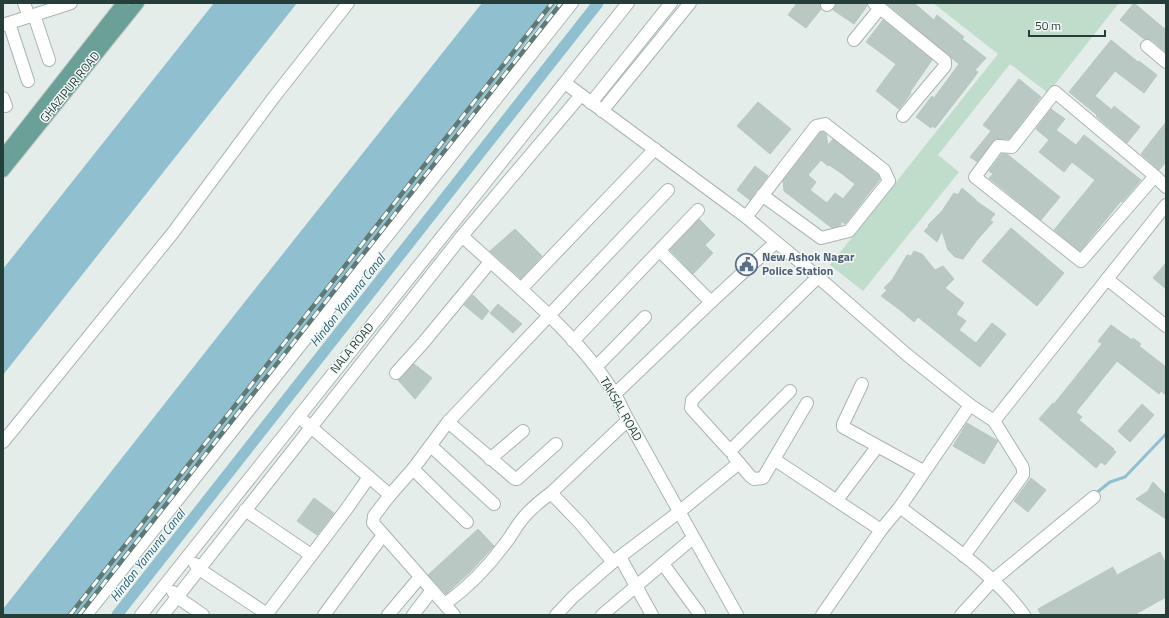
<svg xmlns="http://www.w3.org/2000/svg" width="1169" height="618" font-family="'Titillium Web',sans-serif">
<style>
.green{fill:#bfddca}
.water{fill:#90bfcf}
.lines{fill:none;stroke-linecap:round;stroke-linejoin:round}
.stream{stroke:#90bfcf;stroke-width:3}
.canal{stroke:#90bfcf;stroke-width:11}
.building{fill:#bac8c4;stroke:#b7c7c2;fill-rule:evenodd}
.minor-casing{stroke:#a8b5b2;stroke-width:14}
.major-casing{stroke:#c2c9c8;stroke-width:14}
.minor{stroke:#fff;stroke-width:12}
.major{stroke:#6ba099;stroke-width:12}
.rail-casing{stroke:#5f7a75;stroke-width:4.5}
.rail{stroke:#f5faf8;stroke-width:3;stroke-dasharray:9;stroke-linecap:butt}
.labels{text-anchor:middle;stroke-width:3;stroke-linejoin:round;paint-order:stroke}
.street-label{font-size:12px;fill:#253e3a;stroke:#f5faf8}
.service-label{font-size:12px;font-weight:bold;fill:#4e5e75;stroke:#f5faf8;text-anchor:start}
.water-label{font-size:13px;font-style:italic;fill:#216078;stroke:#f5faf8}
</style>
<rect width="100%" height="100%" fill="#e5edea"/>
<!-- green -->
<polygon class="green" points="933,3 1119,3 1048,93 1010,64 938,155 959,172 863,291 830,265 998,54"/>
<!-- water -->
<g class="water">
<polygon points="214,3 297,3 3,375 3,269"/>
<polygon points="482,3 557,3 79,615 3,615 3,609 251,294"/>
</g>
<g class="lines">
<!-- stream -->
<polyline class="stream" points="1095,494 1110,482 1125,477 1166,434"/>
<!-- canal -->
<polyline class="canal" points="117,615 598,3"/>
</g>
<!-- building -->
<g class="building">
<polygon points="797,3 820,3 821,9 806,28 788,15"/>
<polygon points="836,3 867,3 867,6 854,24 833,10"/>
<polygon points="886,3 914,3 934,20 937,15 964,37 962,39 986,58 975,70 978,72 973,79 935,128 932,126 931,128 916,117 932,96 934,98 959,64"/>
<polygon points="1134,3 1166,30 1166,52 1152,40 1148,39 1144,39 1120,20"/>
<polygon points="883,20 932,60 910,92 911,93 899,109 876,91 896,64 866,42"/>
<polygon points="1111,40 1138,62 1139,61 1157,75 1144,93 1115,71 1095,96 1112,110 1114,106 1140,127 1127,143 1096,116 1097,115 1069,92"/>
<polygon points="1019,79 1041,97 1009,139 995,139 977,162 970,157 991,131 983,125"/>
<polygon points="758,102 791,129 770,154 737,126"/>
<polygon points="1051,109 1065,119 1056,130 1076,145 1084,135 1141,180 1122,202 1121,201 1080,251 1054,230 1095,180 1072,162 1064,172 1039,152 1049,140 1036,129"/>
<polygon points="1166,122 1166,162 1159,170 1141,154"/>
<path d="M823 132 826 134 828 145 833 139 878 175 880 179 845 224 841 221V225L832 228 784 191 783 181 820 133ZM821 160 828 166 829 165 841 173 855 184 843 199 835 193 827 203 810 190 816 182 808 175Z"/>
<polygon points="1002,154 1007,154 1060,197 1041,220 989,178 993,174 989,171"/>
<polygon points="755,166 768,176 750,200 737,190"/>
<polygon points="962,188 976,200 976,201 995,214 990,220 993,222 978,239 963,259 955,257 948,250 942,231 937,242 924,231 928,227 929,224 942,211 954,193 958,195"/>
<polygon points="699,219 715,235 705,245 713,253 693,274 670,250"/>
<polygon points="1011,228 1064,273 1037,306 982,261"/>
<polygon points="515,229 542,256 521,279 490,251"/>
<polygon points="914,251 922,254 935,270 943,266 954,279 945,288 964,303 956,314 966,321 959,330 976,343 992,323 1006,334 980,367 918,317 914,322 900,310 881,296 887,290 884,288 892,280 907,255 911,256"/>
<polygon points="1166,263 1166,289 1153,278"/>
<polygon points="473,295 489,311 482,320 464,305"/>
<polygon points="498,304 522,324 513,333 490,313"/>
<polygon points="1111,325 1132,340 1133,338 1141,344 1139,346 1166,367 1166,395 1161,391 1159,394 1117,361 1076,412 1082,417 1079,420 1114,449 1113,450 1116,452 1105,465 1101,462 1096,468 1039,419 1053,403 1054,404 1102,344 1098,341"/>
<polygon points="414,364 432,378 415,399 398,380"/>
<polygon points="1142,404 1154,415 1130,442 1118,431"/>
<polygon points="967,423 998,441 984,464 953,446"/>
<polygon points="1031,478 1046,490 1028,512 1014,501"/>
<polygon points="1153,482 1166,495 1166,519 1136,499 1148,491"/>
<polygon points="314,498 334,513 317,535 297,521"/>
<polygon points="478,529 494,546 471,571 446,594 428,575"/>
<polygon points="1160,552 1166,564 1166,597 1134,615 1041,615 1038,609 1113,567 1117,575"/>
</g>
<g class="lines">
<defs>
<g id="minor">
<polyline points="24,3 29,17"/>
<polyline points="874,3 945,61 945,66 903,116"/>
<polyline points="827,5 829,3"/>
<polyline points="34,15 49,60"/>
<polyline points="9,23 28,81"/>
<polyline points="3,25 71,3"/>
<polyline points="854,40 880,8"/>
<polyline points="1147,46 1166,62"/>
<polyline points="565,83 746,217 818,277 906,354 970,405 994,421 1166,205"/>
<polyline points="3,98 6,106"/>
<polyline points="591,103 671,3"/>
<polyline points="602,111 690,3"/>
<polyline points="1155,176 1081,261 975,177 998,146 1012,147 1055,92 1155,176 1166,187"/>
<polyline points="746,217 816,126 825,124 884,170 889,181 849,231 821,238 762,195"/>
<path d="M462 236C514 284 577 333 614 393 619 401 623 411 628 420L737 615"/>
<polyline points="660,251 711,302"/>
<polyline points="1107,279 1166,326"/>
<polyline points="521,289 655,149"/>
<polyline points="573,341 698,210"/>
<polyline points="596,367 645,317"/>
<polyline points="396,373 423,343 490,262"/>
<polyline points="862,384 843,424 843,427 923,471"/>
<polyline points="790,391 730,451 691,408 692,400 818,277"/>
<polyline points="615,394 711,302 775,243"/>
<polyline points="305,422 390,495 374,516 373,523 454,615"/>
<polyline points="448,422 515,479 517,479 556,444"/>
<polyline points="3,442 172,234 274,97 348,3"/>
<polyline points="431,446 494,504"/>
<polyline points="734,457 750,476 754,479 763,478 807,403"/>
<polyline points="490,459 523,431"/>
<polyline points="775,460 881,530"/>
<polyline points="413,469 467,522"/>
<polyline points="551,493 580,523 613,562"/>
<polyline points="390,495 413,469 448,422 668,190"/>
<polyline points="837,500 877,447"/>
<path d="M900 507C941 539 993 572 1024 615"/>
<polyline points="245,510 311,555"/>
<polyline points="964,556 1023,475 1023,469 1022,466 994,421"/>
<polyline points="620,557 652,615"/>
<polyline points="195,564 199,569 267,614"/>
<polyline points="663,564 699,613"/>
<polyline points="173,592 177,597 203,615"/>
<path d="M445 604C467 588 488 567 504 545 510 538 514 530 520 522 528 511 540 501 551 493L628 420"/>
<polyline points="86,615 572,3"/>
<polyline points="141,615 628,3"/>
<polyline points="163,615 462,236 581,95"/>
<polyline points="266,615 348,507 369,477"/>
<polyline points="324,615 383,535"/>
<polyline points="388,615 420,577"/>
<polyline points="413,615 432,590"/>
<polyline points="556,615 573,597 613,562 679,512 739,463"/>
<polyline points="602,615 693,538"/>
<polyline points="822,615 881,530 900,507 970,405"/>
<polyline points="961,615 993,580 1094,497"/>
</g>
<g id="major">
<polyline points="3,156 123,3"/>
<polyline points="3,171 138,3"/>
</g>
</defs>
<!-- minor casing -->
<use href="#minor" class="minor-casing"/>
<!-- major casing -->
<use href="#major" class="major-casing"/>
<!-- minor -->
<use href="#minor" class="minor"/>
<!-- major -->
<use href="#major" class="major"/>
<defs>
<g id="rail">
<polyline points="70,615 552,3"/>
<polyline points="79,615 561,3"/>
</g>
</defs>
<!-- rail casing -->
<use href="#rail" class="rail-casing"/>
<!-- rail -->
<use href="#rail" class="rail"/>
</g>
<!-- icons -->
<defs>
<symbol id="civic-ring" viewBox="-11 -11 22 22"><circle r="9.5" fill="#f5faf8" stroke="#5c6f8a" stroke-width="1.5"/><path d="M-.6-6.5H3V-4.5H.6V-3L4-1V1h2V6H-6V1h2V-1L-.6-3ZM-1.2 2.5V6h2.4V2.5Z" fill="#5c6f8a"/></symbol>
</defs>
<g fill-rule="evenodd">
<use href="#civic-ring" x="734" y="252" width="25" height="25"/>
</g>
<g class="labels">
<!-- street labels -->
<g class="street-label">
<text transform="translate(70 87) rotate(-51)" y="4">GHAZIPUR ROAD</text>
<text transform="translate(352 348) rotate(-51)" y="4">NALA ROAD</text>
<text transform="translate(621 409) rotate(60)" y="4">TAKSAL ROAD</text>
</g>
<!-- service labels -->
<g class="service-label">
<text x="762" y="261">New Ashok Nagar<tspan x="762" dy="14">Police Station</tspan></text>
</g>
<!-- water labels -->
<g class="water-label">
<text transform="translate(347 300) rotate(-52)" y="5">Hindon Yamuna Canal</text>
<text transform="translate(147 555) rotate(-52)" y="5">Hindon Yamuna Canal</text>
</g>
</g>
<!-- border -->
<rect width="1169" height="618" fill="none" stroke="#253e3a" stroke-width="8"/>
<!-- scale -->
<path d="M1029 30v6h76v-6" fill="none" stroke="#253e3a" stroke-width="2"/>
<text x="1035" y="30" font-size="12" fill="#253e3a" stroke="#f5faf8" stroke-width="3" paint-order="stroke">50 m</text>
</svg>
